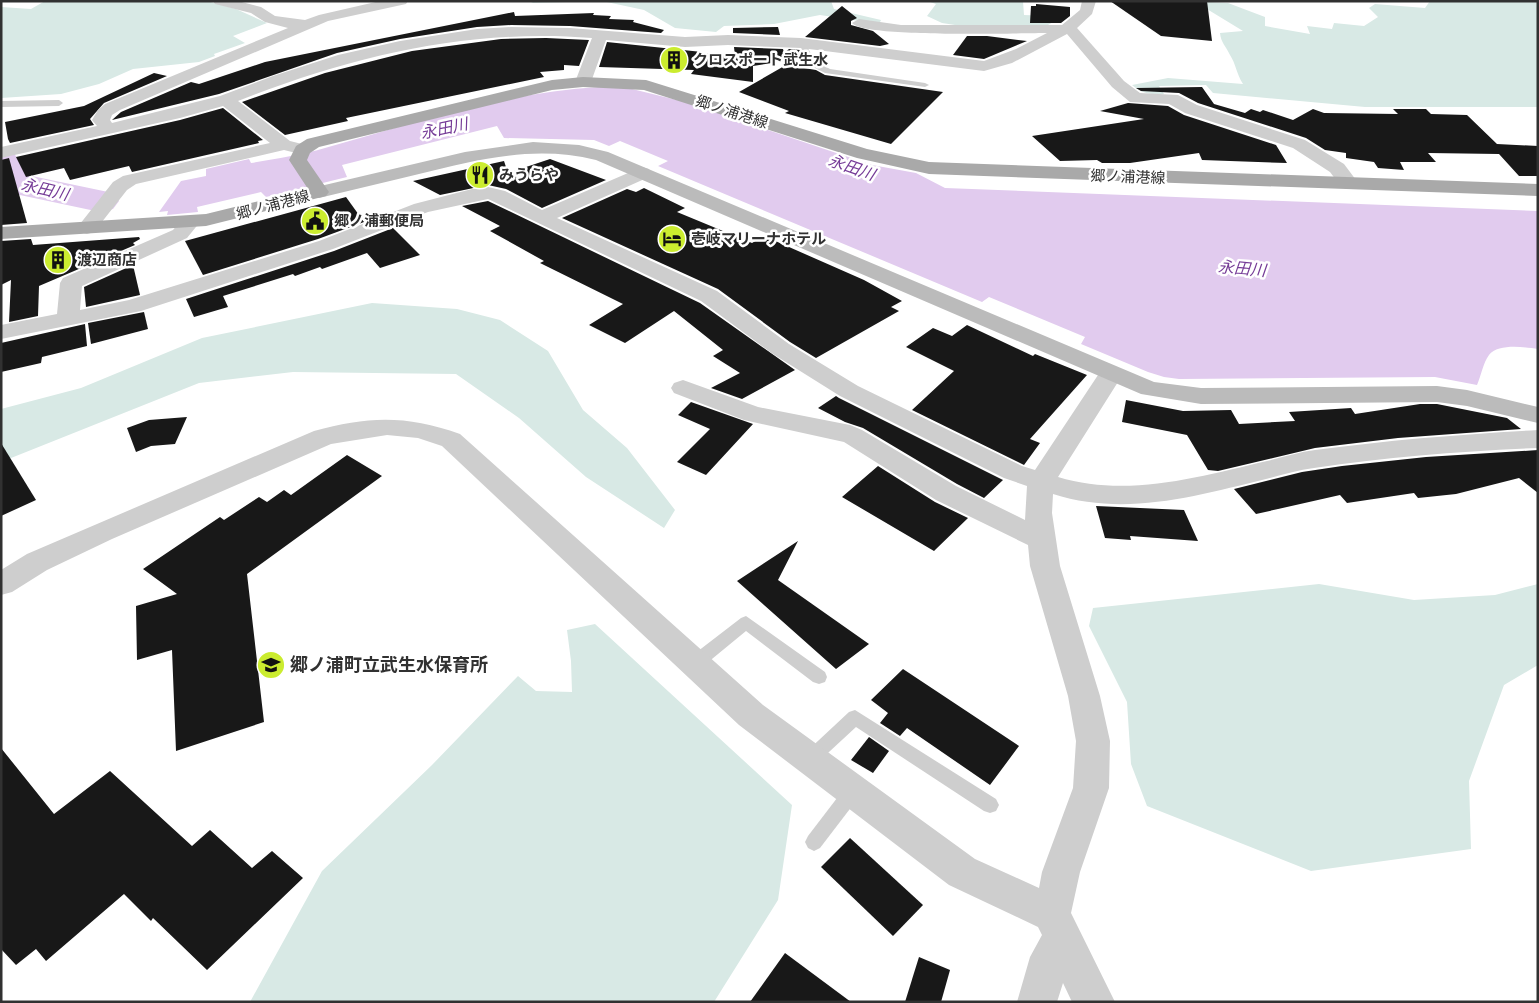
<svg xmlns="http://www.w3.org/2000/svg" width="1539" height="1003" font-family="'Work Sans','Noto Sans JP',sans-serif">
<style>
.green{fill:#d8e9e5}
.water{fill:#e1cbee}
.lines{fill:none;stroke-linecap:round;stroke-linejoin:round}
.river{fill:#e1cbee;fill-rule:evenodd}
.building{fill:#181818}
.lane{fill:#cecece;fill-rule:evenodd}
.street{fill:#cecece;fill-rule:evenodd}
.secondary{fill:#bbb;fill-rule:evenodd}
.primary{fill:#a9a9a9;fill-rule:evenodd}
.labels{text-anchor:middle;stroke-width:5;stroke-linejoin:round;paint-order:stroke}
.far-poi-label{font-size:15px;font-weight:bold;fill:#313131;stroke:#fff;text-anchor:start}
.far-street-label{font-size:15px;fill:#313131;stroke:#fff}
.far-water-label{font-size:16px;font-style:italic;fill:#753b97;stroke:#fff}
.poi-label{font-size:18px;font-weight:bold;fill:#313131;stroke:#fff;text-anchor:start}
</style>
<rect width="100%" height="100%" fill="#fff"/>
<!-- green -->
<g class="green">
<polygon points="45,1 207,1 236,9 267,23 233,36 245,43 214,54 215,56 199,62 133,69 99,84 61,94 1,98 1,7 31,9"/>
<polygon points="529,1 831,1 834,9 881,20 879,24 820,15 774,24 724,26 716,32 675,28 644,10 602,1 533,3"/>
<polygon points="927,1 1023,1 1024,15 1051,16 1053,22 1048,25 955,25 942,23 927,16 936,4"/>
<path d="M1188 1 1228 3 1265 17V26L1310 34 1307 26 1332 29 1334 23 1364 26 1378 17 1369 8 1375 4 1425 8 1430 1H1536L1538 4V107H1365L1213 93 1206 85 1159 86 1164 94C1150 95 1143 94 1132 85L1168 78 1243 84C1236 73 1236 64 1230 55 1226 46 1221 43 1220 33L1243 31 1202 6Z"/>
<polygon points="372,303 457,309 500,320 548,351 583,410 627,448 675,510 664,528 586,477 519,418 456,374 293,372 199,383 1,462 1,409 81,388 202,338"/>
<polygon points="1319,584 1414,600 1495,595 1538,584 1538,665 1504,685 1469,781 1471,849 1311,871 1147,806 1131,764 1127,702 1089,626 1093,608"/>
<polygon points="595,624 792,805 778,900 714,1002 250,1002 322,871 432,765 518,676 536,691 572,692 571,661 567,630"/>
</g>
<!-- water -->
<path class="water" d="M599 87 628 88 685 102 872 165 916 173 945 188 1538 211V349C1525 347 1498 343 1489 355 1483 363 1481 376 1477 385L1435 377 1179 379 1164 377 1148 372 1081 344 1085 337 989 297 982 302 658 166 668 161 620 141 609 146 594 140 504 138 497 126 342 165 347 177 266 197 261 192 197 207 198 212 167 215 168 211 159 212 181 181 206 176V169L249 159 251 163C275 159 301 155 325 148 414 123 506 92 599 87Z"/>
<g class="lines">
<!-- river -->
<polygon class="river" points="1,150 14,153 27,175 113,193 119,201 113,209 100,212 1,191"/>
</g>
<!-- building -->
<g class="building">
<polygon points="1110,1 1207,1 1212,41 1161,36"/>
<polygon points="1036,4 1070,7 1070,16 1061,23 1030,23 1031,6 1036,6"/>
<polygon points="842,6 857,18 851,21 851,25 873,31 889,44 880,46 805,37"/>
<polygon points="514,12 515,16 594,13 593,15 611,16 609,19 634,20 633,22 664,30 661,33 570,26 511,25 477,27 400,39 337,53 219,94 112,120 121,112 191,82 199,84 265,62"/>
<polygon points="778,27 780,35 733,33 733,28"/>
<polygon points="967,36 987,36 1027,41 984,59 953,55"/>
<polygon points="546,38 589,40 579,66 564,65 564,70 540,72 544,77 346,118 348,121 285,135 242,102 325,73 412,51 501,39"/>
<polygon points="607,42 702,52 701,61 708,53 735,56 734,47 783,49 784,53 789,49 800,50 804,58 753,66 753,82 691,74 694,70 599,67"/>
<polygon points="786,65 816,70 825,75 943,92 891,144 785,113 789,111 739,92"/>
<polygon points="154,73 167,76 104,103 90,119 94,125 10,143 8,139 5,122 84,106"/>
<polygon points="1202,87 1214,104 1245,113 1251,109 1260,112 1263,110 1293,120 1313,109 1324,113 1398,114 1393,109 1426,109 1431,114 1467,115 1497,144 1538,146 1538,176 1519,176 1499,154 1428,153 1436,162 1400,162 1404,170 1378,168 1374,162 1346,158 1346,153 1325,150 1306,138 1198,103 1179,93 1141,91 1136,88"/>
<polygon points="1128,103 1168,106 1184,115 1276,145 1287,163 1202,160 1199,153 1130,163 1102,163 1097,160 1060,161 1032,136 1144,119 1100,111"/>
<polygon points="223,108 263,140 258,141 259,143 132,172 129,166 70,180 64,168 26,177 16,157 180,120"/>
<polygon points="9,158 27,223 1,225 1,160"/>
<polygon points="550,159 606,180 542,208 506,189 488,185 440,195 413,181 504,161 508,173"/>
<polygon points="644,188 685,208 677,212 752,243 764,236 864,280 902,301 891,307 899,311 816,358 790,342 718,289 562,218 627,189 636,192"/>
<polygon points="346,197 364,222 318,239 203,275 185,241"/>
<polygon points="488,201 700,303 795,370 742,399 711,388 740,373 713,356 723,350 674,311 625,343 589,325 623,304 540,263 544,261 490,231 500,226 462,206"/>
<polygon points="393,228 420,255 380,268 367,253 322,269 320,267 295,276 293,274 223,296 228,307 194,317 186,299 334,251"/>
<polygon points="139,237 140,239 133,243 135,245 39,286 38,316 9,322 11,280 1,285 1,241 31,239 33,245"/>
<polygon points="133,265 140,295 86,307 84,287"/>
<polygon points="144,312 148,329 91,344 88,323"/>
<polygon points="85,324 87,346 42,357 41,363 1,372 1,343"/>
<polygon points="967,325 1033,356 1035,354 1087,375 1030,439 1040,443 1024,465 912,410 954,371 906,347 933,328 952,336"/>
<polygon points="836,396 839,398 1003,480 984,498 957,484 863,428 845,422 818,408"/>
<polygon points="1126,400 1183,411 1231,410 1239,424 1295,421 1289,412 1351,408 1355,414 1420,404 1437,404 1507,418 1521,429 1398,438 1315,448 1218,471 1208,470 1187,435 1122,422"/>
<polygon points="691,402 753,424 706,475 677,462 710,429 678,415"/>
<polygon points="187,417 175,444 151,446 136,452 127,428 149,420"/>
<polygon points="1,443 36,500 1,516"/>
<polygon points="1538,450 1538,493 1519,478 1456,494 1418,498 1414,493 1347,503 1340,495 1256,514 1234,489 1302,472 1342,466 1426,457"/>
<polygon points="347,455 382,476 247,574 264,722 176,751 172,650 137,660 136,606 177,594 143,569 220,517 224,520 259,497 267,502 284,490 291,495"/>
<polygon points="878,466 935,502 968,518 934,551 842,497"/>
<polygon points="1096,506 1184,510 1198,541 1130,536 1131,540 1105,538"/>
<polygon points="798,541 778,580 869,644 836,669 737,581"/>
<polygon points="903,669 1019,746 990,785 907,728 900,736 880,723 888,713 871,700"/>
<polygon points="869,737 889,751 873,773 851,760"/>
<polygon points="1,748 54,814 110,771 192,846 210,830 252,868 272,851 303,878 207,970 153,918 151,921 124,894 46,961 36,949 16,965 1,949"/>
<polygon points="850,838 923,905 893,936 821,867"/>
<polygon points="785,953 851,1002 750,1002"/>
<polygon points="919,957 950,970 941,1002 905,1002"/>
</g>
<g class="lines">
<!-- lane -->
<g class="lane">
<polygon points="798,41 804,41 815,61 830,69 925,83 929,85 925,87 825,73 809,65"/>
<polygon points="1,101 59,100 63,103 59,106 1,107"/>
<polygon points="746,616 825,672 827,677 825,682 819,684 813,682 746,631 701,668 695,670 689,668 687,663 689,658 741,618"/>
<polygon points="855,710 996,799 999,805 996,811 990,813 984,811 856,727 816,764 810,767 804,764 801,759 804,754 849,712"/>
<polygon points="853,783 859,785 862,791 859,797 820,848 814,851 808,848 805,842 808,836 847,785"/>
</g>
<!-- street -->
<g class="street">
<path d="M213 1H238L261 7 275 16 305 20 319 15 380 1H408L406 4 328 21 120 110 112 115 110 120 112 123 220 96 273 76 338 55 400 41 477 29 511 27 570 28 685 37 728 35 801 38 984 61 1016 49 1047 33C1020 33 863 38 852 23L859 19 901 25H1062L1080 10 1082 1H1096L1092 14 1077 28 1124 81 1140 93 1178 95 1197 105 1305 140 1344 164 1359 184 1356 188H1342L1330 172 1293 148 1185 113 1169 104 1130 102 1112 87 1067 34 1012 63 984 71 801 48 728 45 685 47 606 40 591 82 583 87 575 82 592 38C469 28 352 56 238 101L290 141 302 144 305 148 302 152 296 153 284 150 136 184 127 190 94 232 87 234 80 232 77 228 80 224 113 182 123 176 270 143 223 106 180 118 1 158V147L97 126 92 120 98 110 105 104 288 28 265 22 251 13 215 4Z"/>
<path d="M642 167 649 169 651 173 649 177 557 218 717 291 789 344 858 386 1022 466 1035 470 1102 369 1111 367 1120 369 1123 374 1058 477C1127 498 1199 477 1267 461 1283 457 1299 452 1315 450 1389 440 1464 434 1538 430V448C1464 451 1388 457 1314 468 1298 470 1282 475 1266 479 1196 496 1125 517 1053 494L1052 513 1060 566 1100 696 1110 741 1109 788 1080 872 1071 913 1115 1002H1072L1063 983 1057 1002H1017L1030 957 1042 935 1038 927 949 885 739 725 442 446 418 438 387 435 331 444 112 539 47 570 12 592 1 595V570L27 554 314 431C368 416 407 415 460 434L763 705 975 859 1039 888 1042 872 1073 788 1076 741 1068 696 1030 566 1028 545 936 500 844 442 744 420 674 393 671 388 674 383 683 380 758 407 850 425 862 430 956 486 1025 520 1027 486 1004 478 840 396 773 354 701 301 488 199 428 212 333 249 141 311 1 339V325L57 314 60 283 63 278 173 230C181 221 184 215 197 218L200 222 187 238 82 286 80 310 129 300 319 241 414 204 472 189 488 187 505 191 542 210Z"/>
</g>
<!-- secondary -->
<path class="secondary" d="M533 142 579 145 608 152 1154 382 1201 388 1437 386 1467 390 1538 407V423L1467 406 1437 402 1201 404 1141 394 596 160C536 145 478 159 419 174 386 182 352 190 319 198L312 196 309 192 312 188 465 152Z"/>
<!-- primary -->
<polygon class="primary" points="583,77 646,80 867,149 929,162 1538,184 1538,196 929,174 857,158 644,90 583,87 552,90 319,147 310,153 307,160 329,192 326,196 206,226 1,239 1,227 206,214 308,189 289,160 296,146 307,139 552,80"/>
</g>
<!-- icons -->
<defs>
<symbol id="building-disc" viewBox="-11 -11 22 22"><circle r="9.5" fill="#cbec2f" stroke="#fff"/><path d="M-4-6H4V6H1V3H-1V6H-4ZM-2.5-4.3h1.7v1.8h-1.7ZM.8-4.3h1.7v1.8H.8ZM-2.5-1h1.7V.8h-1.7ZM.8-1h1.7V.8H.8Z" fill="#111"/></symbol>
<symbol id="restaurant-disc" viewBox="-11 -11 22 22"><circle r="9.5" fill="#cbec2f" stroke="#fff"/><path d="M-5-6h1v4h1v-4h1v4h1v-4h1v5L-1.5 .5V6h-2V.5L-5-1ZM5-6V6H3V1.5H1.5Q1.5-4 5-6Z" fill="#111"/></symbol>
<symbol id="civic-disc" viewBox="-11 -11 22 22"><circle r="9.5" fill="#cbec2f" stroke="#fff"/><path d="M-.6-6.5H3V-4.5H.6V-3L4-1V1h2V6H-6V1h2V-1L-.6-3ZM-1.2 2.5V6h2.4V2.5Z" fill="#111"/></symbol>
<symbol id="hotel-disc" viewBox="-11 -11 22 22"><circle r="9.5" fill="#cbec2f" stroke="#fff"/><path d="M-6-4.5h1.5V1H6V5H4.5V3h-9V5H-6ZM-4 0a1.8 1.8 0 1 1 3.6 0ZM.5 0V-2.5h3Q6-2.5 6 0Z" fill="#111"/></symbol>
<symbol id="school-disc" viewBox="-11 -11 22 22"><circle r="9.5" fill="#cbec2f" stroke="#fff"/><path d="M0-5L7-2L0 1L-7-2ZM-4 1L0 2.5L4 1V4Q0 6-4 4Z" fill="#111"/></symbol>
</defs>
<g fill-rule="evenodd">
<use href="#building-disc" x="658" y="44" width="32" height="32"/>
<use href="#restaurant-disc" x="464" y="159" width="32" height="32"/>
<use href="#civic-disc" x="299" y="205" width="32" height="32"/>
<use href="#hotel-disc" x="656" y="223" width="32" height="32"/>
<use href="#building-disc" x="42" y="244" width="32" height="32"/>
<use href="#school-disc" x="255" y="649" width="32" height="32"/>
</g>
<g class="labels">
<!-- far-poi labels -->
<g class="far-poi-label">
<text x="693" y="65">クロスポート武生水</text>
<text x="499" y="180">みうらや</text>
<text x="334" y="226">郷ノ浦郵便局</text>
<text x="691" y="244">壱岐マリーナホテル</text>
<text x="77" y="265">渡辺商店</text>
</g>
<!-- far-street labels -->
<g class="far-street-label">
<text transform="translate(732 112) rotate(18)" y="5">郷ノ浦港線</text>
<text transform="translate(1128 177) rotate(2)" y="5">郷ノ浦港線</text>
<text transform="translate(273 205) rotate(-15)" y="5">郷ノ浦港線</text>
</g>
<!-- far-water labels -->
<g class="far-water-label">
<text transform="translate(444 128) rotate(-12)" y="6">永田川</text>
<text transform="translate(852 167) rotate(19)" y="6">永田川</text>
<text transform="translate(45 189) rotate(13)" y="6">永田川</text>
<text transform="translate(1242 268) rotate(5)" y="6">永田川</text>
</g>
<!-- poi labels -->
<g class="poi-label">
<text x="290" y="671">郷ノ浦町立武生水保育所</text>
</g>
</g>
<!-- border -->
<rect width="1539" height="1003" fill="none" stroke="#313131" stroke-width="5"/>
</svg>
